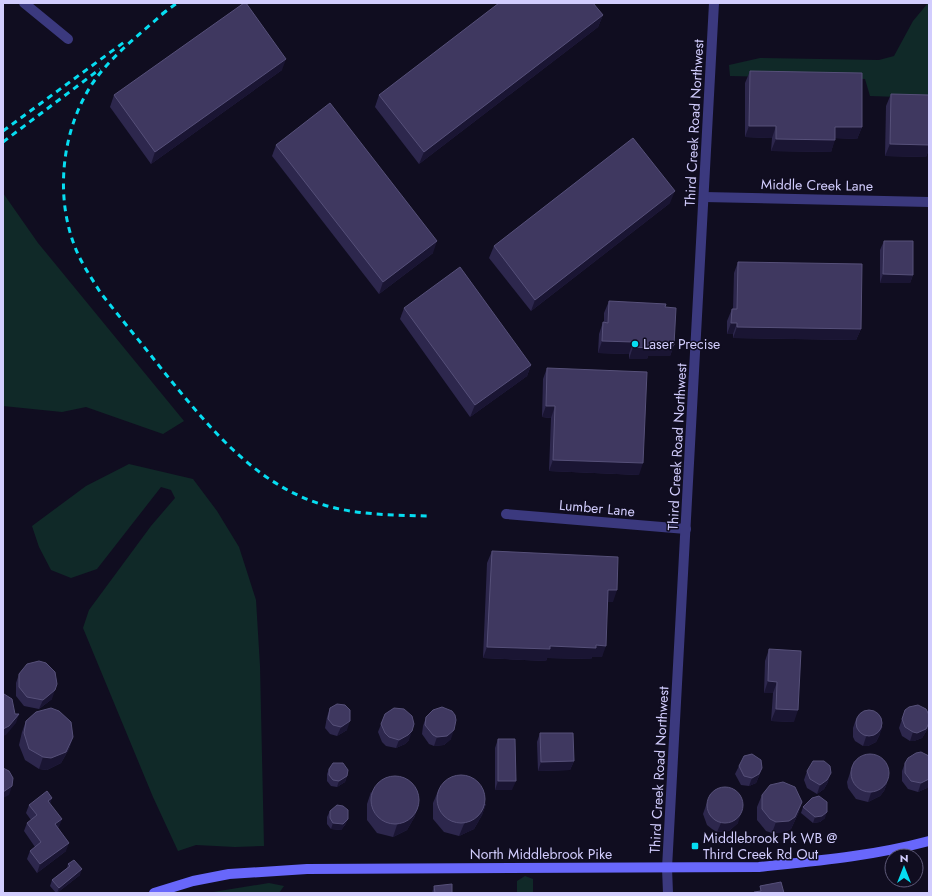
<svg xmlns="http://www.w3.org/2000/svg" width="932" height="896" font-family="Jost,sans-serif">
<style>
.green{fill:#102928}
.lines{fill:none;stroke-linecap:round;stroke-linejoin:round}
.minor{stroke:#3b397e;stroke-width:10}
.secondary{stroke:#6867fb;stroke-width:10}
.rail{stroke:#06ddf1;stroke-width:3;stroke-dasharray:6 5;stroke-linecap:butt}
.wall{fill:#2d274d}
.shaded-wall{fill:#1a1533}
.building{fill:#3f3860;stroke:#565079}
.poi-dot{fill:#06ddf1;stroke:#100d20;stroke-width:1.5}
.labels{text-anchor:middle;stroke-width:3;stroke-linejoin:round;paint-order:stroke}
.street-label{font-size:14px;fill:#d2cdfe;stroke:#100d20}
.poi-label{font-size:14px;fill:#d2cdfe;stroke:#100d20;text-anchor:start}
</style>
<rect width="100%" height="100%" fill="#100d20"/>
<!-- green -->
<g class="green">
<polygon points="928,3 929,3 929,98 870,96 865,79 730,76 729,65 760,58 879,60 894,56 913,21"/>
<polygon points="3,193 38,243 184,421 163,434 86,407 62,412 3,406"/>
<polygon points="129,464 193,479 217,511 239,547 256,600 260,666 264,846 235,847 196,845 178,851 153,797 83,628 89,610 151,526 175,498 171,490 161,487 97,569 71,578 51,570 39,547 32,526 86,486"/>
<polygon points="525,876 533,879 533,893 517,893 517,881"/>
<polygon points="269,883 284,886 279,893 207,893"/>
</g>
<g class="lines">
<!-- minor -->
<g class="minor">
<polyline points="24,3 68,39"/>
<polyline points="704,197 929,202"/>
<polyline points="506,514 686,529"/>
<polyline points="668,893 667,868 714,3"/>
</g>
<!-- secondary -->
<path class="secondary" d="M154 893 193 881 229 874 307 869 759 867C816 861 873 856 929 841"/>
<!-- rail -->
<g class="rail">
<path d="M166 11C138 36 104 61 86 94 61 139 56 199 75 247 81 263 91 277 100 292 121 319 143 345 164 372 208 426 255 485 324 505 357 515 393 515 427 516"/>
<polyline points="162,14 177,3"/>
<polyline points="3,131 127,40"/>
<polyline points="3,142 100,69"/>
</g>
</g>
<!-- wall -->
<g class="wall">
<polygon points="603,15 598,27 419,164 375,107 379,95"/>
<polygon points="282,70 151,164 110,107 114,95"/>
<polygon points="750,71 862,127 857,139 835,138 831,152 771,151 772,138 745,137 745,83"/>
<polygon points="891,94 929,95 929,149 926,157 885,156 886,106"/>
<polygon points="276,145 433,253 379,294 272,156"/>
<polygon points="670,203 531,311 489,258 494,246"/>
<polygon points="884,241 913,275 910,283 880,283 880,250"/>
<polygon points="738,262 861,329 856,340 733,338 733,334 727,334 727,321 732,309 733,309 734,273"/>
<polygon points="609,301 665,307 674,345 670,356 648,356 647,359 629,359 629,354 598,353 599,334 603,322 604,323 604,313"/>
<polygon points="404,308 531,365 527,376 470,417 400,319"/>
<polygon points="547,368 639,475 549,471 551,418 542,417 543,379"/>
<polygon points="492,551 613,602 608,602 602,657 592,657 591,659 547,658 546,661 483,658 487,563"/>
<polygon points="769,649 794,722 771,721 773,693 764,693 765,661"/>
<polygon points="19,674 52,699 39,709 24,706 16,696 16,683"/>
<polygon points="330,708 347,730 337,736 330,734 325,728 327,717"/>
<polygon points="905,710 929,715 929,724 927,730 922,738 914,741 910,741 902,736 899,728"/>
<polygon points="385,714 409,740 405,744 396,748 386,746 382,742 378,732"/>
<polygon points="426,717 451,739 444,745 434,746 429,744 422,734 423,726"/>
<polygon points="856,719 880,734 876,742 868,746 863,746 855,741 853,737 853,728"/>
<polygon points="26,721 73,737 69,749 61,763 47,770 39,769 25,760 19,745 22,732"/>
<polygon points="540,733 574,761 570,770 538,771 537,742"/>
<polygon points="498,739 512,790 495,790 495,748"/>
<polygon points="929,756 929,785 927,788 918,792 908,789 902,781 902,771 905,763"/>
<polygon points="854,761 887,783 884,791 880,796 868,802 856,799 848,788 847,782"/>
<polygon points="739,766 762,768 759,776 756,783 749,786 741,785 735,774"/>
<polygon points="329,769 347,776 345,782 337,787 331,786 327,781 327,774"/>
<polygon points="807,771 828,782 824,789 817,794 807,788 804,780"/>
<polygon points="438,791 486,804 482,815 474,829 459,836 444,832 433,819 433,803"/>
<polygon points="371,792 415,816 407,830 393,837 377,833 367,820 367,804"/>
<polygon points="710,794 738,823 729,831 717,832 712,829 707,825 703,814"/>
<polygon points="762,795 802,802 798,814 791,829 785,832 772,833 766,831 757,820 757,807"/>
<polygon points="52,798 50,803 66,851 37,873 27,859 30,851 35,847 24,831 27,823 31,820 26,813 29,805"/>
<polygon points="803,807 825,818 820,822 813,823 801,813"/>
<polygon points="330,811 348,819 345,825 341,830 331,829 327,824 327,817"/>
<polygon points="68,864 80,875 57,893 56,893 50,886 52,880 67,868"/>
<polygon points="434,886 452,893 432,893"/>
</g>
<!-- shaded-wall -->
<g class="shaded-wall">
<polygon points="603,15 598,27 419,164 424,152"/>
<polygon points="286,59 282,70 151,164 155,152"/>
<polygon points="749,126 776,126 772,138 745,137"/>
<polygon points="835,127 862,127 857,139 831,138"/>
<polygon points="776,139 835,140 831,152 771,151"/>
<polygon points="890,144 929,145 929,149 926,157 885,156"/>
<polygon points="675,191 670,203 531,311 535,300"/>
<polygon points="437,241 433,253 379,294 383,282"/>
<polygon points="883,274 913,275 910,283 880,283"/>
<polygon points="731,323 737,323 733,334 727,334"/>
<polygon points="737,327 861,329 856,340 733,338"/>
<polygon points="602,341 633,342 629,354 598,353"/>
<polygon points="651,344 674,345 670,356 648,356 647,359 629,359 633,347"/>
<polygon points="531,365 527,376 470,417 475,405"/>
<polygon points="546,406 555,406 551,418 542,417"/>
<polygon points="553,460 643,463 639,475 549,471"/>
<polygon points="608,590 617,590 613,602 604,602"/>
<polygon points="596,645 606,646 602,657 592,657 591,659 547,658 546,661 483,658 487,647"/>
<polygon points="768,681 777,682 773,693 764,693"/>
<polygon points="55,690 52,699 39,709 43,700"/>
<polygon points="776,709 798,710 794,722 771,721"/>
<polygon points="19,714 16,723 6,735 3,736 3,729"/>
<polygon points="350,721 347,730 337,736 341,727"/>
<polygon points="929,723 927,730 922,738 914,741 910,741 913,732"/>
<polygon points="883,726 880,734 876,742 868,746 863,746 866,737"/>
<polygon points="454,730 451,739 444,745 434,746 437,737"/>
<polygon points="412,731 409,740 405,744 396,748 399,740"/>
<polygon points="73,737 69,749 61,763 47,770 39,769 43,757"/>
<polygon points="574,761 570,770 538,771 541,762"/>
<polygon points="762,768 759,776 756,783 749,786 752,778"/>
<polygon points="831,773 828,782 824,789 817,794 820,785"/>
<polygon points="347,776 345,782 337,787 339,781"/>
<polygon points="929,779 929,785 927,788 918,792 921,783"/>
<polygon points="498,781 516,781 512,790 495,790"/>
<polygon points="887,783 884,791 880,796 868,802 871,793"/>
<polygon points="12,786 9,795 3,798 3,792"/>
<polygon points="52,798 49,806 48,801"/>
<polygon points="802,802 798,814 791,829 785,832 772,833 776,822"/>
<polygon points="419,804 415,816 407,830 393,837 397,825"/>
<polygon points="486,804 482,815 474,829 459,836 464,824"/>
<polygon points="827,812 825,818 820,822 813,823 815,817"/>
<polygon points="741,814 738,823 729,831 717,832 721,823"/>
<polygon points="62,819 59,827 52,832 55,824"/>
<polygon points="348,819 345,825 341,830 331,829 333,823"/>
<polygon points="69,843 66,851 37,873 40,864"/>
<polygon points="82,869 80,875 57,893 59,888"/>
</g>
<!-- building -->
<g class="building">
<polygon points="244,3 246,3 286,59 155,152 114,95"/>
<polygon points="499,3 593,3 603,15 424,152 379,95"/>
<polygon points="750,71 862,73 862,127 835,127 835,140 776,139 776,126 749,126"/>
<polygon points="891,94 929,95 929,145 890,144"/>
<polygon points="330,103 437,241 383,282 276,145"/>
<polygon points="633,138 675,191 535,300 494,246"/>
<polygon points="884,241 913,241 913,275 883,274"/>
<polygon points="738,262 862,264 861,329 737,327 737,323 731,323 732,309 737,309"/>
<polygon points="460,267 531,365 475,405 404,308"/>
<polygon points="609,301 666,304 665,307 676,308 674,345 651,344 651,348 633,347 633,342 602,341 603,322 608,323"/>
<polygon points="547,368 647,372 643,463 553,460 555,406 546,406"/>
<polygon points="492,551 618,557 617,590 608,590 606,646 596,645 596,648 550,646 550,649 487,647"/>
<polygon points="769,649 801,651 798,710 776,709 777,682 768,681"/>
<polygon points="39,661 46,663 55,672 57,684 55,690 43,700 27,697 19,687 19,674 27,664"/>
<polygon points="3,694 4,694 12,699 15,714 19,714 9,726 3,729"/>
<polygon points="337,704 345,705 350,710 350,721 341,727 333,725 328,719 330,708"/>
<polygon points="918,705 926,709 929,715 929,723 926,729 917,733 913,732 905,727 902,719 905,710 909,707"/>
<polygon points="442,707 452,711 455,715 456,720 454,730 447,736 437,737 433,735 425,725 426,717 433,710"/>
<polygon points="51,708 59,711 71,722 73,737 66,752 51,758 43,757 29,749 24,733 26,721 36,712"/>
<polygon points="394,708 404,709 412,716 414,724 412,731 408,735 399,740 389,737 385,733 381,724 385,714"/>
<circle cx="869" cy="723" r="13"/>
<polygon points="540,733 573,733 574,761 541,762"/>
<polygon points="498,739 515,739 516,781 498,781"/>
<polygon points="921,752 929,756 929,779 921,783 911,781 905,773 905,763 908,758 916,753"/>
<polygon points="752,754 761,760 762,768 759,774 752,778 744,776 739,766 744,756"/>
<circle cx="870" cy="773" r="19"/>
<polygon points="813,761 824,761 830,766 831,773 827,780 820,785 810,779 807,771"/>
<polygon points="333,763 343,763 348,770 347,776 339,781 333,780 329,775 329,769"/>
<polygon points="3,768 9,771 13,778 12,786 3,792"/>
<circle cx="461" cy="799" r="24"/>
<circle cx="395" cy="800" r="24"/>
<polygon points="783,782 795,787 802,802 795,817 789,821 776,822 770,819 762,809 762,795 770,785"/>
<circle cx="725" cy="805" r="18"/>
<polygon points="47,791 52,798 48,801 62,819 55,824 69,843 40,864 30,851 41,842 27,823 37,815 29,805"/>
<polygon points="819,796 827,802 827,812 822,816 815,817 803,807 812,798"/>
<polygon points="337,805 343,806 348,810 348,819 343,824 333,823 330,818 330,811"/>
<polygon points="74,860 82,869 59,888 52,880 70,866 68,864"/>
<polygon points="781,882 784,893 754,893 754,892 761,891 760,886"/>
<polygon points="452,884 452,893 435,893 434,886"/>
</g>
<!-- markers -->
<g class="poi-dot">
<circle cx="635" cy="344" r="4"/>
<rect x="691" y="842" width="8" height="8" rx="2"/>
</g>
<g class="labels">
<!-- street labels -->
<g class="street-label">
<text transform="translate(694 123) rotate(-87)" y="5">Third Creek Road Northwest</text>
<text transform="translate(817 185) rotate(1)" y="5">Middle Creek Lane</text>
<text transform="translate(677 447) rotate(-87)" y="5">Third Creek Road Northwest</text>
<text transform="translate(597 508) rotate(5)" y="5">Lumber Lane</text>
<text transform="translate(659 770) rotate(-87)" y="5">Third Creek Road Northwest</text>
<text x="541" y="859">North Middlebrook Pike</text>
</g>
<!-- poi labels -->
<g class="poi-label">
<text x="643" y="349">Laser Precise</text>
<text x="703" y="843">Middlebrook Pk WB @<tspan x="703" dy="16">Third Creek Rd Out</tspan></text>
</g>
</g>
<!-- border -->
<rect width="932" height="896" fill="none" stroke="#d2cdfe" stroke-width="8"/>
<!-- north arrow -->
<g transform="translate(904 868)"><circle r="19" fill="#100d20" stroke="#5e5a79"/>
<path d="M0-3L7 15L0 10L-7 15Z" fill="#06ddf1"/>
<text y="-6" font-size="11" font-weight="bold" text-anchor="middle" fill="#d2cdfe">N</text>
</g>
</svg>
